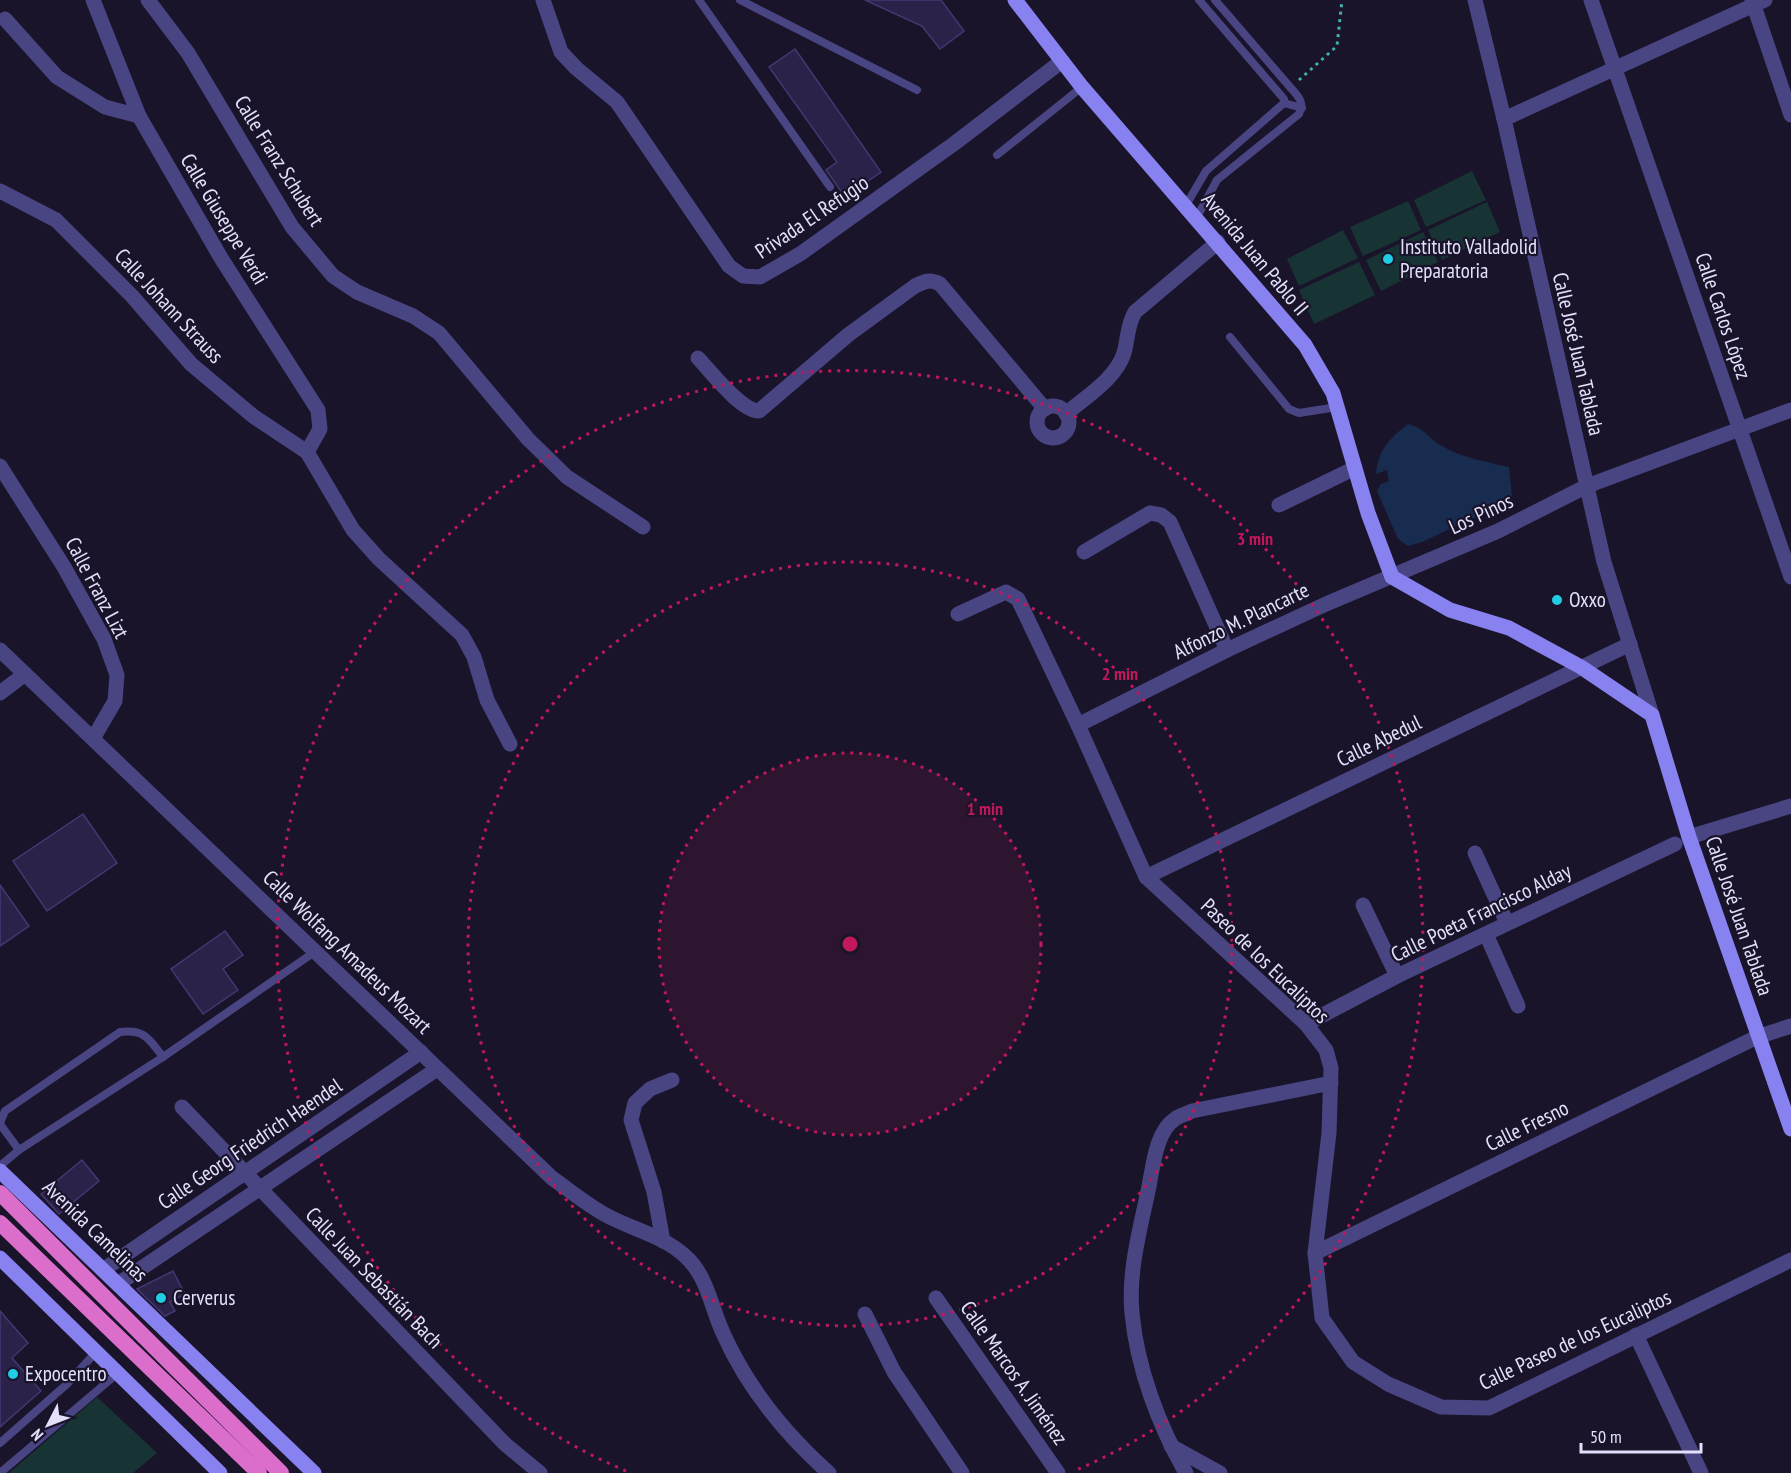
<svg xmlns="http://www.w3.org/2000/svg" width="1791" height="1473" font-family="'PT Sans Narrow',sans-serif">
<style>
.green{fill:#183333}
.water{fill:#182c4f}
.building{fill:#2b2249;stroke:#443772;stroke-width:1.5}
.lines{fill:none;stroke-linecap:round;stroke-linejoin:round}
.path{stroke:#3fb1ae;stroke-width:3;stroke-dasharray:3 4.5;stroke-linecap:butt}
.service{stroke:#494583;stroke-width:8}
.minor{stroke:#494583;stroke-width:15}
.tertiary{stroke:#494583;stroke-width:15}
.secondary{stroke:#8882f1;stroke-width:15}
.trunk{stroke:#da6eca;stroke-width:16}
.ring{fill:none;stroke:#c2185b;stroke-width:3;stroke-dasharray:3 6}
.poi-dot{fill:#21cce6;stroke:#19142a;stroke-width:2}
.labels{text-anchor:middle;stroke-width:4.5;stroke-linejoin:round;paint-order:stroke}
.street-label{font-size:21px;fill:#e4e0fc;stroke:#19142a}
.poi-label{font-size:21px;fill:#e4e0fc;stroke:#19142a;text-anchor:start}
.centre{fill:#c2185b;stroke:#19142a;stroke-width:3}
.ring-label{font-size:18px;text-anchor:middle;font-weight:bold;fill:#c2185b;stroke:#19142a;stroke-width:4.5;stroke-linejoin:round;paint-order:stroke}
</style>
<rect width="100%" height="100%" fill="#19142a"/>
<!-- green -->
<g class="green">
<polygon points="1472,171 1486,200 1426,227 1414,200"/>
<polygon points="1408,201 1421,230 1363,256 1350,227"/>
<polygon points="1487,202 1500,232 1442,260 1428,230"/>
<polygon points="1343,230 1358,258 1299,286 1287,259"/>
<polygon points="1423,232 1438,262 1381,291 1366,260"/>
<polygon points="1359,262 1375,295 1314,324 1299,290"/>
<polygon points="97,1397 157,1453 133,1473 9,1473"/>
</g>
<!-- water -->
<path class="water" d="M1408 424C1428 430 1427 438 1442 446 1463 458 1486 462 1509 467L1513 506 1471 519 1422 542 1408 546 1398 539 1377 491 1381 484 1389 481 1387 470 1376 474C1378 450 1390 438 1408 424Z"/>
<!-- building -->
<g class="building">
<polygon points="865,0 941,0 964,31 940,49 922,26"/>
<polygon points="795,49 881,172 845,197 826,170 837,162 769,67"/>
<polygon points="83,814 117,863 47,911 13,861"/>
<polygon points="0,885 29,926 0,946"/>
<polygon points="225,931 243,955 223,969 238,990 203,1014 171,969"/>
<polygon points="82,1160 99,1181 59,1214 41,1194"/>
<polygon points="173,1271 185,1294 170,1302 175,1311 165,1316 137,1289"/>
<polygon points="0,1311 28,1343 12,1358 41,1391 0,1427"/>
</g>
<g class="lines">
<!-- path -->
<polyline class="path" points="1299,80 1337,46 1342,0"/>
<!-- service -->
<g class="service">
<polyline points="699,0 830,187"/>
<polyline points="740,0 917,90"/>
<polyline points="1284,103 1302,108"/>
<polyline points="997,155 1082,87"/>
<polyline points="1186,205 1206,171 1284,103 1284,99 1199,0"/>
<path d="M1197 217 1217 180 1299 114C1305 102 1298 96 1290 87L1215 0"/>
<polyline points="1230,337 1289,409 1299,413 1337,407"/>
<path d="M0 1123 5 1111 120 1032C145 1029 149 1039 163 1057"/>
<polyline points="0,1124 19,1150"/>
<polyline points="0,1166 19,1150 163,1057 316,951"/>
<polyline points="0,1443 67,1384 96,1352"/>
<polyline points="0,1473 118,1373"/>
</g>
<!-- minor -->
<g class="minor">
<polyline points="93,0 139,116 221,258 318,410 320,429 307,452"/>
<polyline points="148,0 188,53 292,227 333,276 357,292 413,316 439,333 528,439 567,477 643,527"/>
<polyline points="543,0 561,52 576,68 617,102 729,266 743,276 760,277 800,254 955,143 1062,61"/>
<polyline points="1475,0 1504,119"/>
<polyline points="1591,0 1791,577"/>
<polyline points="1752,0 1791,115"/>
<polyline points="5,19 57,77 105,107 139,116"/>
<polyline points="0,191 56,220 132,296 191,364 253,416 307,452 353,530 379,559 462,635 474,657 487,700 510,744"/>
<path d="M698 358C711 372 741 411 759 411L848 335 915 286C925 281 930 279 940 284L1045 409"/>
<circle cx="1053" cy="422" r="16"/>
<path d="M1066 414C1085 397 1116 379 1124 353 1128 339 1127 325 1135 312L1218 242"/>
<polyline points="0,466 64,567 104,639 117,675 115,701 94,737"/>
<polyline points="1279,505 1355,468"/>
<polyline points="1084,552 1150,513 1161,515 1170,522 1227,650"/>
<polyline points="958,614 1006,592 1018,599 1078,725"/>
<polyline points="0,650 25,674"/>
<polyline points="1689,837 1791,806"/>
<polyline points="1475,853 1507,923"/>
<polyline points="1363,905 1397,976"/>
<polyline points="1486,934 1518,1006"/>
<polyline points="1306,1024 1397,976 1675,844"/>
<polyline points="182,1107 505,1444 540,1473"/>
<polyline points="663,1241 654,1192 631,1120 635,1103 650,1089 672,1080"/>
<polyline points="103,1270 421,1052"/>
<polyline points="118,1284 437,1069"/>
<polyline points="936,1298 1058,1473"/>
<polyline points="865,1314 894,1372 962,1473"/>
<polyline points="1636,1335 1701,1473"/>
<polyline points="1171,1446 1220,1473"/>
</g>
<!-- tertiary -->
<g class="tertiary">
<polyline points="1791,410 1587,486 1498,531 1326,604 1227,650 1078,725 1146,877 1306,1024 1326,1050 1331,1068 1329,1133 1315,1253 1322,1318 1353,1362 1388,1384 1441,1407 1489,1408 1791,1260"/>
<path d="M0 693 25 674 552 1178C569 1190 586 1204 604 1214 630 1229 663 1235 685 1256 707 1275 711 1307 723 1333 748 1389 784 1433 829 1473"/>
<polyline points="1652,715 1604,562 1504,119 1765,0"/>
<polyline points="1146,877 1630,644"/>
<polyline points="1315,1253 1757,1037 1791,1026"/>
<path d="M1186 1473C1159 1426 1137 1368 1132 1313 1128 1272 1140 1230 1148 1191 1153 1169 1155 1132 1175 1119 1180 1115 1187 1114 1192 1111L1331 1083"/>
</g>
<!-- secondary -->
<g class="secondary">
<polyline points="1015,0 1082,87 1305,345 1333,393 1368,513 1392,577 1450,610 1509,628 1581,667 1652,715 1689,837 1791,1129"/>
<polyline points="0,1171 314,1473"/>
<polyline points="0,1258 220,1473"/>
</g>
<!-- trunk -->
<g class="trunk">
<polyline points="0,1193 281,1473"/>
<polyline points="0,1223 259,1473"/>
</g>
</g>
<!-- distance rings -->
<circle cx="850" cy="944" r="191" fill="#c2185b" fill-opacity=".12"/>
<g class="ring">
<circle cx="850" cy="944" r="191"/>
<circle cx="850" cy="944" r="382"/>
<path d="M626 1471A573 573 0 1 1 1074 1471"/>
</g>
<!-- markers -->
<g class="poi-dot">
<circle cx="1388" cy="259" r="6"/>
<circle cx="1557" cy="600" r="6"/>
<circle cx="161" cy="1298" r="6"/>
<circle cx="13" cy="1374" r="6"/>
</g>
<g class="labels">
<!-- street labels -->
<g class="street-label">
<text transform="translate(279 161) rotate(58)" y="7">Calle Franz Schubert</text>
<text transform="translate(812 217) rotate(-34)" y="7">Privada El Refugio</text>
<text transform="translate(224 219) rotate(59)" y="7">Calle Giuseppe Verdi</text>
<text transform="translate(1255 254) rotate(50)" y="7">Avenida Juan Pablo II</text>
<text transform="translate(169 306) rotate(47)" y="7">Calle Johann Strauss</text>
<text transform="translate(1723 316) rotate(71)" y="7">Calle Carlos López</text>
<text transform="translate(1578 354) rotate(77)" y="7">Calle José Juan Tablada</text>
<text transform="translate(1481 514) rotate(-25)" y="7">Los Pinos</text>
<text transform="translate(97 588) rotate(62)" y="7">Calle Franz Lizt</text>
<text transform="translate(1241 621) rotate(-26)" y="7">Alfonzo M. Plancarte</text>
<text transform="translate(1379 741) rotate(-26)" y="7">Calle Abedul</text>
<text transform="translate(1481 913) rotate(-26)" y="7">Calle Poeta Francisco Alday</text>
<text transform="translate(1739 916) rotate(71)" y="7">Calle José Juan Tablada</text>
<text transform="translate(347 952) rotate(44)" y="7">Calle Wolfang Amadeus Mozart</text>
<text transform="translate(1265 961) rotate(44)" y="7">Paseo de los Eucaliptos</text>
<text transform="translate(1527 1126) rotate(-26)" y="7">Calle Fresno</text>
<text transform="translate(250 1144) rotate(-34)" y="7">Calle Georg Friedrich Haendel</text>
<text transform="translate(95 1231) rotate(44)" y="7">Avenida Camelinas</text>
<text transform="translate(374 1278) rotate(46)" y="7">Calle Juan Sebastián Bach</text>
<text transform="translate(1575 1340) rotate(-25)" y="7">Calle Paseo de los Eucaliptos</text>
<text transform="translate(1014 1373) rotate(55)" y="7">Calle Marcos A. Jiménez</text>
</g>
<!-- poi labels -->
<g class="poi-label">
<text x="1400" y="254">Instituto Valladolid<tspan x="1400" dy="24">Preparatoria</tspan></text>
<text x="1569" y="607">Oxxo</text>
<text x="173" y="1305">Cerverus</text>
<text x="25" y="1381">Expocentro</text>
</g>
</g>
<circle cx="850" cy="944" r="9" class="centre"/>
<g class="ring-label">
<text x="1255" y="545">3 min</text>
<text x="1120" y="680">2 min</text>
<text x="985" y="815">1 min</text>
</g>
<!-- north arrow -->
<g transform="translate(48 1425) rotate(228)" stroke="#19142a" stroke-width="4.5" paint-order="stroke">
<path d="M0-4.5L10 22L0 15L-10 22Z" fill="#e4e0fc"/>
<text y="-9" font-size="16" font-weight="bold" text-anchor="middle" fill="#e4e0fc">N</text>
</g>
<!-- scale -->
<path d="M1581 1443v9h120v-9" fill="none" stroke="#e4e0fc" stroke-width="3"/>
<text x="1590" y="1443" font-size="18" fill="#e4e0fc" stroke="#19142a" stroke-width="4.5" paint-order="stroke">50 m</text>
</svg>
